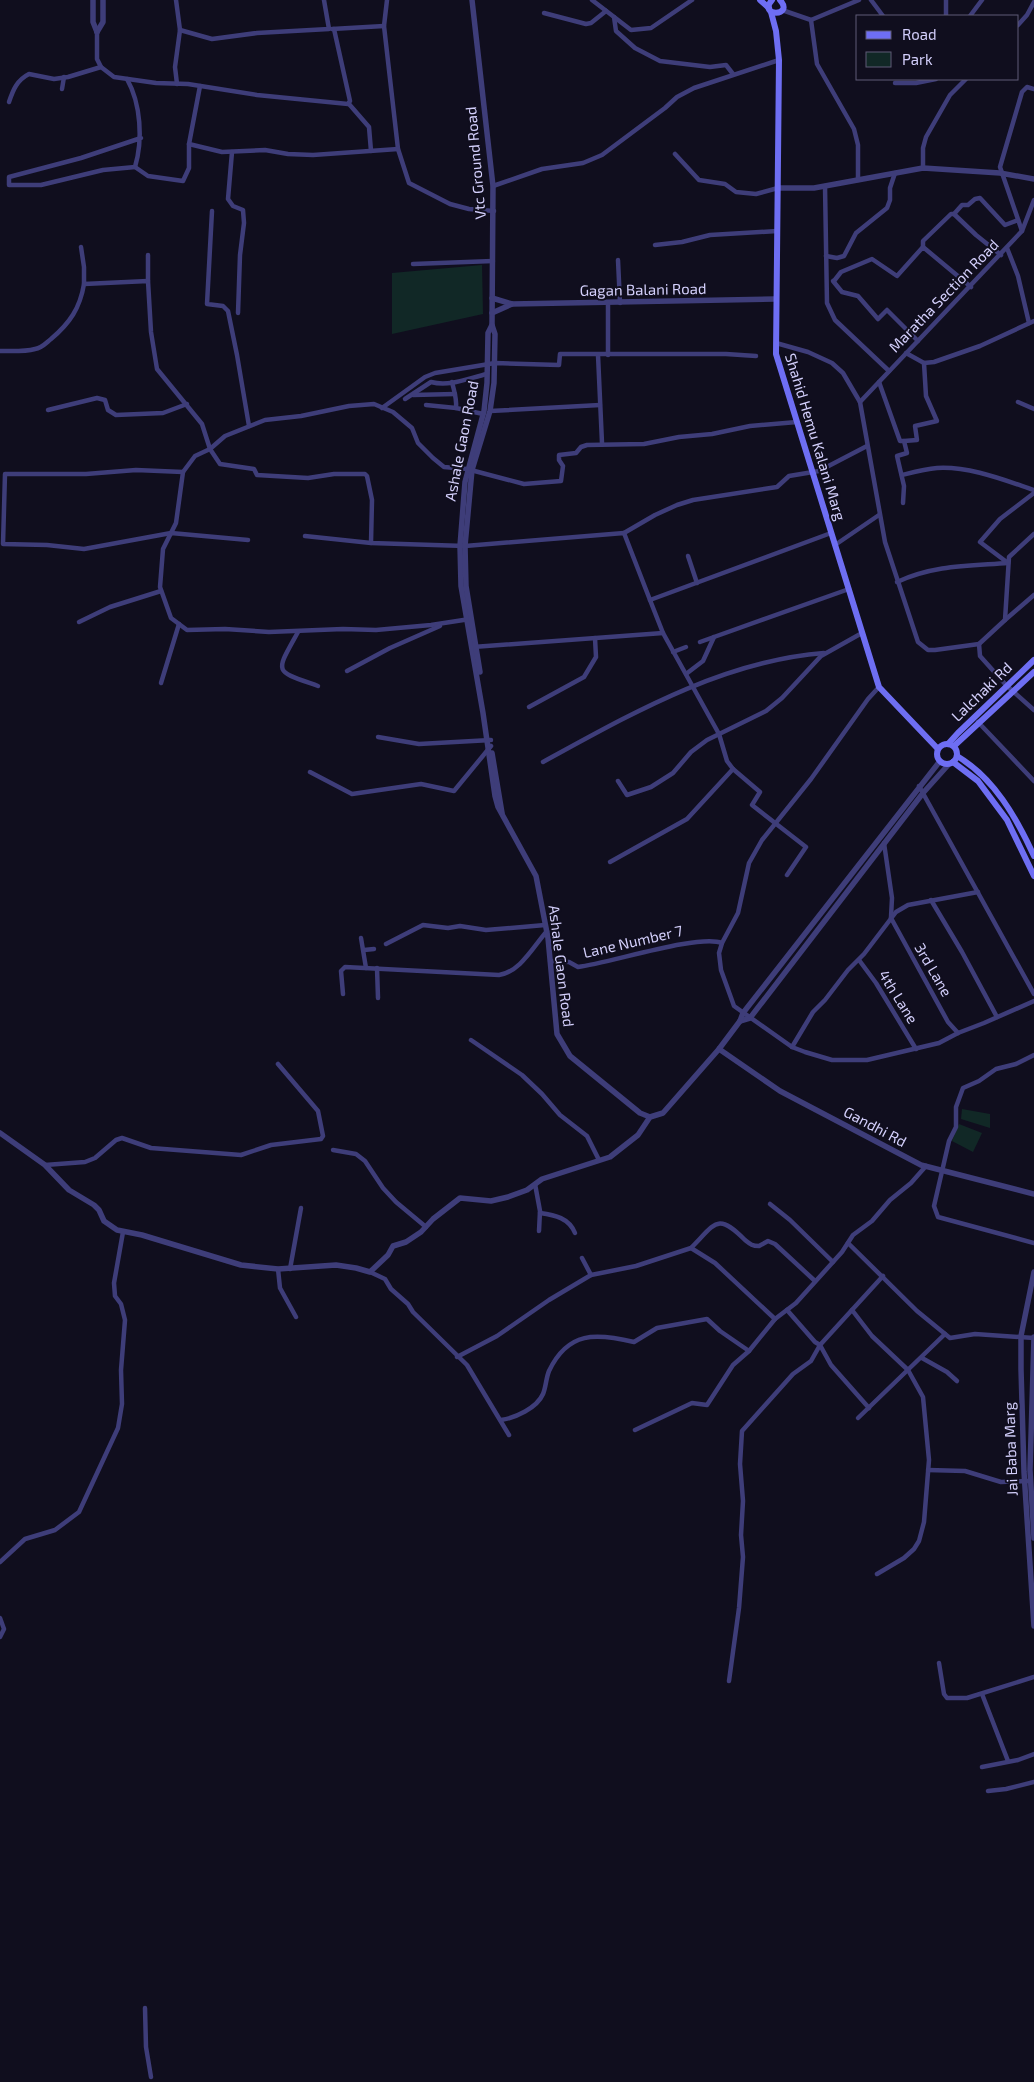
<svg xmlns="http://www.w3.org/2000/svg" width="1034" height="2082" font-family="'Exo 2',sans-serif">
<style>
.green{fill:#112826}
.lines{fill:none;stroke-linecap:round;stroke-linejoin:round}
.minor{stroke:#3e3d79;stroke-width:4.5}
.tertiary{stroke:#3e3d79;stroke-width:5.5}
.secondary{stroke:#6e6ef3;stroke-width:6}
.labels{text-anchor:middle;stroke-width:4;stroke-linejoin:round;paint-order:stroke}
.street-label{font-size:15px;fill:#d3cffb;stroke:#100e1e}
</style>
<rect width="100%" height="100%" fill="#100e1e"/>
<!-- green -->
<g class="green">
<polygon points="482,265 483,314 392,334 392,273"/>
<polygon points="962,1109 990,1114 990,1128 961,1119"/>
<polygon points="959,1124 982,1133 973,1152 952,1141"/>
</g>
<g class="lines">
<!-- minor -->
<g class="minor">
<polyline points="176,0 180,30 175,67 177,84"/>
<polyline points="387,0 384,26 398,149 409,183 450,204 469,209 494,211"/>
<polyline points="592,0 631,30 651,28 692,0"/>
<polyline points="871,0 883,16"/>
<polyline points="782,10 811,20 859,0"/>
<polyline points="544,13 586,24 591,23 606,11"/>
<polyline points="946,16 946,0"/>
<polyline points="970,16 982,0"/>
<polyline points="614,17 616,31 635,48 660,61 710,67 726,65 733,74"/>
<polyline points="811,20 817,64 854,129 858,145 858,180"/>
<polyline points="1018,25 1027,15 1034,2"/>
<polyline points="332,29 384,26"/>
<polyline points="180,30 212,39 257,33 329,29 324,0"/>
<polyline points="97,32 97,59 101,67 114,77 156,83 188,84 257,95 348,104 350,101 334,29"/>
<path d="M127 79C141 104 143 140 135 167L103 170 41 185H9V177L81 158 141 138"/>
<polyline points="895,83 916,83 936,79"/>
<polyline points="62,89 64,77"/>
<path d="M9 102C13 90 17 80 29 74L54 79 68 77 101 67"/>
<polyline points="349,104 369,127 371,151"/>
<polyline points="189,144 222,152 265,150 288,154 313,155 398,149"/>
<polyline points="232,152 228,199 233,206 243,210 244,223 240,255 238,313"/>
<polyline points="675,154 699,180 725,184 736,192 756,194 778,188"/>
<polyline points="135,167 148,176 183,181 189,168 189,144 200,86"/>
<polyline points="923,168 923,148 926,137 950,95 966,79"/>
<polyline points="493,186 542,169 583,163 602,155 665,108 677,97 694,88 779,60"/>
<polyline points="825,186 827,303 835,320 889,371"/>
<polyline points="212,211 207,304 223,306 228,311 237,355 249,426"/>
<polyline points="954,214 962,205 968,205 975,199 980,198 1005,225 1018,220"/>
<polyline points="1022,231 1000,167 1022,92 1027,87 1034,89"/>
<polyline points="655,245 682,242 710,235 777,231"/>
<polyline points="81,247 84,267 84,284 148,281 151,332 157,369 202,424 210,449 220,464 254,469 257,475 308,478 334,474 365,474 367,476 372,500 371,543"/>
<polyline points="923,247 923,241 951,214 954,214 976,235 1001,255"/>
<polyline points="1007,248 1018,276 1029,323"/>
<polyline points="826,256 837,258 844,256 856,233 887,208 890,200 890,188 895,173"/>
<polyline points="618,260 620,303"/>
<polyline points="413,264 493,261"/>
<polyline points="148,281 148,255"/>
<polyline points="833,281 842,292 858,296 878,319 887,310 918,341"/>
<polyline points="834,281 841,272 872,259 897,276 923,247 971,287"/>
<polyline points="608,303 608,355"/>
<polyline points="776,343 808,352 832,363 843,373 860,402 885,542 918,642 928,650 935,650 979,644"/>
<path d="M0 351C11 351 24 352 35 349 42 348 46 343 51 339 70 323 80 308 84 284"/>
<polyline points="906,353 924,363 934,362 980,346 1034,321"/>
<polyline points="598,355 602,443"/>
<path d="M452 382C454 391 457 398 456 408L483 414"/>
<polyline points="879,382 900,441 904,441 907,453 897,456 904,486 903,503"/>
<polyline points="413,395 455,394"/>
<path d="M405 399 431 382C450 387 469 378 487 374"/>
<polyline points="860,402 1022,231 1034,200"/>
<polyline points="1018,402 1034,409"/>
<polyline points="426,405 456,408"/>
<polyline points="382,408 425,377 435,373 495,363 559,365 560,354 726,354 756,356"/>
<polyline points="48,410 97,398 105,400 108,410 116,415 163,413 187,404"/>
<polyline points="490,411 600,405"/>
<polyline points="904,441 917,440 915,426 937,421 926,396 924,363"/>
<polyline points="183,472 195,456 210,449 225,436 265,420 301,416 349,406 374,404 393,412 412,428 418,443 433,458 444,467 467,469 524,484 561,481 563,466 559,460 559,455 576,453 581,447 587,445 644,444 679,437 712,434 750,426 797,422"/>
<polyline points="183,472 136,470 86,474 5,474 3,544 47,545 84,549 171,533 248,540"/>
<polyline points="183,472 176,523 163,549 160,587 171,618 187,630 225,629 269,632 343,629 376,630 431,625 470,619"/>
<path d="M902 475C914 472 925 469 937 468 969 466 1004 480 1034 490"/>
<polyline points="624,533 655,515 677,505 693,500 777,487 789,476 819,471 867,446"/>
<polyline points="305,536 371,543 465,546 624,533 650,600"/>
<polyline points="835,545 879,515"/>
<polyline points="688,556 697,583"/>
<polyline points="1008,563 980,542 1000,519 1034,493"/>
<path d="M897 582C934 565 968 566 1008 563"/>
<polyline points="1005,620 1034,595"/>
<polyline points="79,622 110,607 161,591"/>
<path d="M298 632C275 674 273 670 318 686"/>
<polyline points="663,633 719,734 727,761 733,769 760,792 752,805 806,847 787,875"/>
<polyline points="700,642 849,589"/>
<polyline points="979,644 1005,620 1009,557 1034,534"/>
<polyline points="979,644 980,656 1006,685 1034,710"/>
<polyline points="473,647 663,633 650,600 831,533"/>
<polyline points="673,652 686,647"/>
<polyline points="347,671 390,648 440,626"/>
<polyline points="686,674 703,661 714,637"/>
<polyline points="161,683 179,624"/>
<polyline points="879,687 868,699 811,779 762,840 749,863 738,913 722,943 719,953 721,970 734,1006 792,1047 805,1052 832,1060 867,1060 939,1043 958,1033 984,1023 1034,1001"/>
<polyline points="529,707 584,677 596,657 595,638"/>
<polyline points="978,722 1034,781"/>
<polyline points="378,737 419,744 491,740"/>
<path d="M543 762C631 714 722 661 824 653"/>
<polyline points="310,772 352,794 421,784 454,791 491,746"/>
<polyline points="618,781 627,795 651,787 673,773 691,752 707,740 766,711 782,698 821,656 862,633"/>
<polyline points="919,786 1034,994"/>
<polyline points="884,843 892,898 891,917"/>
<polyline points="610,862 687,819 733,769"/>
<polyline points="931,900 962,952 997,1017"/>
<polyline points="891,918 948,1022 958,1033"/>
<polyline points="361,938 366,968"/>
<polyline points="386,944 423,925 448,928 460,926 486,930 545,925"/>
<polyline points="364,950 374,949"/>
<polyline points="859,960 876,983 916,1049"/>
<path d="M550 961 569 962 578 967C610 963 698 934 722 943"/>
<polyline points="377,968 378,998"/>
<path d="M343 994 341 971 345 967 499 975C520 972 533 947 547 931"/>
<polyline points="471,1040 522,1075 542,1094 560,1115 587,1136 599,1160"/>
<polyline points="792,1047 813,1012 825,1000 848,970 864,954 896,912 908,905 978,892"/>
<polyline points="1034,1055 1016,1064 996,1069 979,1081 963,1088 956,1107 956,1127 949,1141 934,1206 938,1217 1034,1243"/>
<polyline points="333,1150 356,1154 365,1161 383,1188 396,1202 426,1227"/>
<polyline points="45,1165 85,1162 95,1158 116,1140 122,1138 151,1148 241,1155 271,1145 321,1139 323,1136 318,1111 278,1064"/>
<polyline points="535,1184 540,1211 539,1231"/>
<polyline points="770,1204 790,1220 833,1262"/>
<path d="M540 1213C555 1215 569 1218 575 1233"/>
<polyline points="848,1243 917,1311 950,1338 975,1334 1034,1338"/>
<path d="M691 1248C716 1223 717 1212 745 1240 750 1244 752 1246 759 1246L768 1241 775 1244 815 1281"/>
<polyline points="582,1258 591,1275"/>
<polyline points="278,1269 280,1288 296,1317"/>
<polyline points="290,1269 301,1208"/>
<polyline points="370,1272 385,1279 391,1289 408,1304 413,1312 467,1365 509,1435"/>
<polyline points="787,1310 815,1342 820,1345 831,1365 869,1408"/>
<polyline points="852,1310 872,1336 908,1370 923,1397 929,1460 924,1522 919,1541 914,1549 904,1558 877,1574"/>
<polyline points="457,1357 497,1336 549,1300 591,1275 636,1266 691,1248 715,1263 775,1319"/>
<polyline points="922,1358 947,1372 957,1381"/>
<polyline points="858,1418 945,1334"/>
<path d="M501 1420C515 1418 537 1408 543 1394 546 1387 546 1378 549 1371 568 1331 596 1333 634 1342L657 1328 707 1319 720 1331 749 1351"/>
<polyline points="635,1430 692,1403 707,1405 733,1365 749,1351 775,1319 796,1303 842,1252 853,1235 872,1221 890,1200 911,1183 926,1166"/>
<polyline points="928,1470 965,1471 1001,1482 1028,1481"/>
<polyline points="0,1562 25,1539 55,1530 79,1512 118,1428 122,1404 121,1370 125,1320 121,1304 115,1296 114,1283 123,1232"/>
<polyline points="0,1618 4,1629 0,1637"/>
<polyline points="939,1663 944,1694 947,1698 967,1698 1034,1677"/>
<polyline points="729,1681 739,1608 743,1557 741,1535 743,1501 740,1464 742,1431 793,1374 811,1361 820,1345 883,1276"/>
<polyline points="982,1694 1008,1761"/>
<polyline points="982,1767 1018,1760 1034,1754"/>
<polyline points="988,1791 1006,1789 1034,1782"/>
<polyline points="145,2008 146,2047 151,2077"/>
</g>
<!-- tertiary -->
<g class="tertiary">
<polyline points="93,0 93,22 97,32"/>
<polyline points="472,0 493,186 492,325 488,333 487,383 484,411 465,482 460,546 461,586 483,713 495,796 498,807 536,876 548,938 557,1034 570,1056 640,1113 650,1117"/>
<polyline points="97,32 103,22 103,0"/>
<polyline points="778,188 814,188 923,168 1000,173 1034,179"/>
<polyline points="492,298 512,304 775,299"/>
<polyline points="492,313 512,304"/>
<polyline points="480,672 466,586 465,546 472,470 490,411 494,383 495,334 492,325"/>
<polyline points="492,753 502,813"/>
<polyline points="740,1021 750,1018 923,793 949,764"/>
<polyline points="719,1049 780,1091 921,1165 1034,1194"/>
<polyline points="0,1133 45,1165 69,1190 94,1205 99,1210 104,1221 117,1230 142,1235 241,1265 278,1269 336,1265 356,1268 370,1272 388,1255 393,1246 406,1242 421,1232 433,1219 460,1198 491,1201 508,1197 527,1190 542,1179 610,1157 638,1135 650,1117 663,1113 719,1049 740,1021 743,1013 940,761"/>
<polyline points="1034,1272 1021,1336 1021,1369 1024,1472 1034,1626"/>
<polyline points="1034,1337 1030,1470 1034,1538"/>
</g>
<!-- secondary -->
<g class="secondary">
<polyline points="760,0 769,8"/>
<path d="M772 0C757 17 795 17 780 0"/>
<polyline points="771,12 776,31 779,60 776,354 879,687 938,749"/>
<polyline points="948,744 958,733 1034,660"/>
<circle cx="947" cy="754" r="10"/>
<polyline points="954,746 1034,672"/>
<path d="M957 756C994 778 1016 817 1034 856"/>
<polyline points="953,762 978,781 1007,820 1034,876"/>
</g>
</g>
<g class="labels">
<!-- street labels -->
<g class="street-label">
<text transform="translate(476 163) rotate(-95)" y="5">Vtc Ground Road</text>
<text transform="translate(643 290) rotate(-1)" y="5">Gagan Balani Road</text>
<text transform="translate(944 296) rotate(-46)" y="5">Maratha Section Road</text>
<text transform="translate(815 437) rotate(73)" y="5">Shahid Hemu Kalani Marg</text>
<text transform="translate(462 441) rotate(-79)" y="5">Ashale Gaon Road</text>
<text transform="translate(982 692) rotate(-44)" y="5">Lalchaki Rd</text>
<text transform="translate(633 942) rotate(-13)" y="5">Lane Number 7</text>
<text transform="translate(561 966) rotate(83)" y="5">Ashale Gaon Road</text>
<text transform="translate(933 970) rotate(60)" y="5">3rd Lane</text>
<text transform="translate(898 997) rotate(58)" y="5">4th Lane</text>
<text transform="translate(875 1127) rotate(28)" y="5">Gandhi Rd</text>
<text transform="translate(1011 1449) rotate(-92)" y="5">Jai Baba Marg</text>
</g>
</g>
<!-- legend -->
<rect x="856" y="15" width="162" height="65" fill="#100e1e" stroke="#5e5b76"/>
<rect x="866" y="31" width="25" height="8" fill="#6e6ef3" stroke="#5e5b76"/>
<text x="902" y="40" font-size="15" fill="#d3cffb">Road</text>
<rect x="866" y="52" width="25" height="15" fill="#112826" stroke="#5e5b76"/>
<text x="902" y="65" font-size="15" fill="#d3cffb">Park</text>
</svg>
